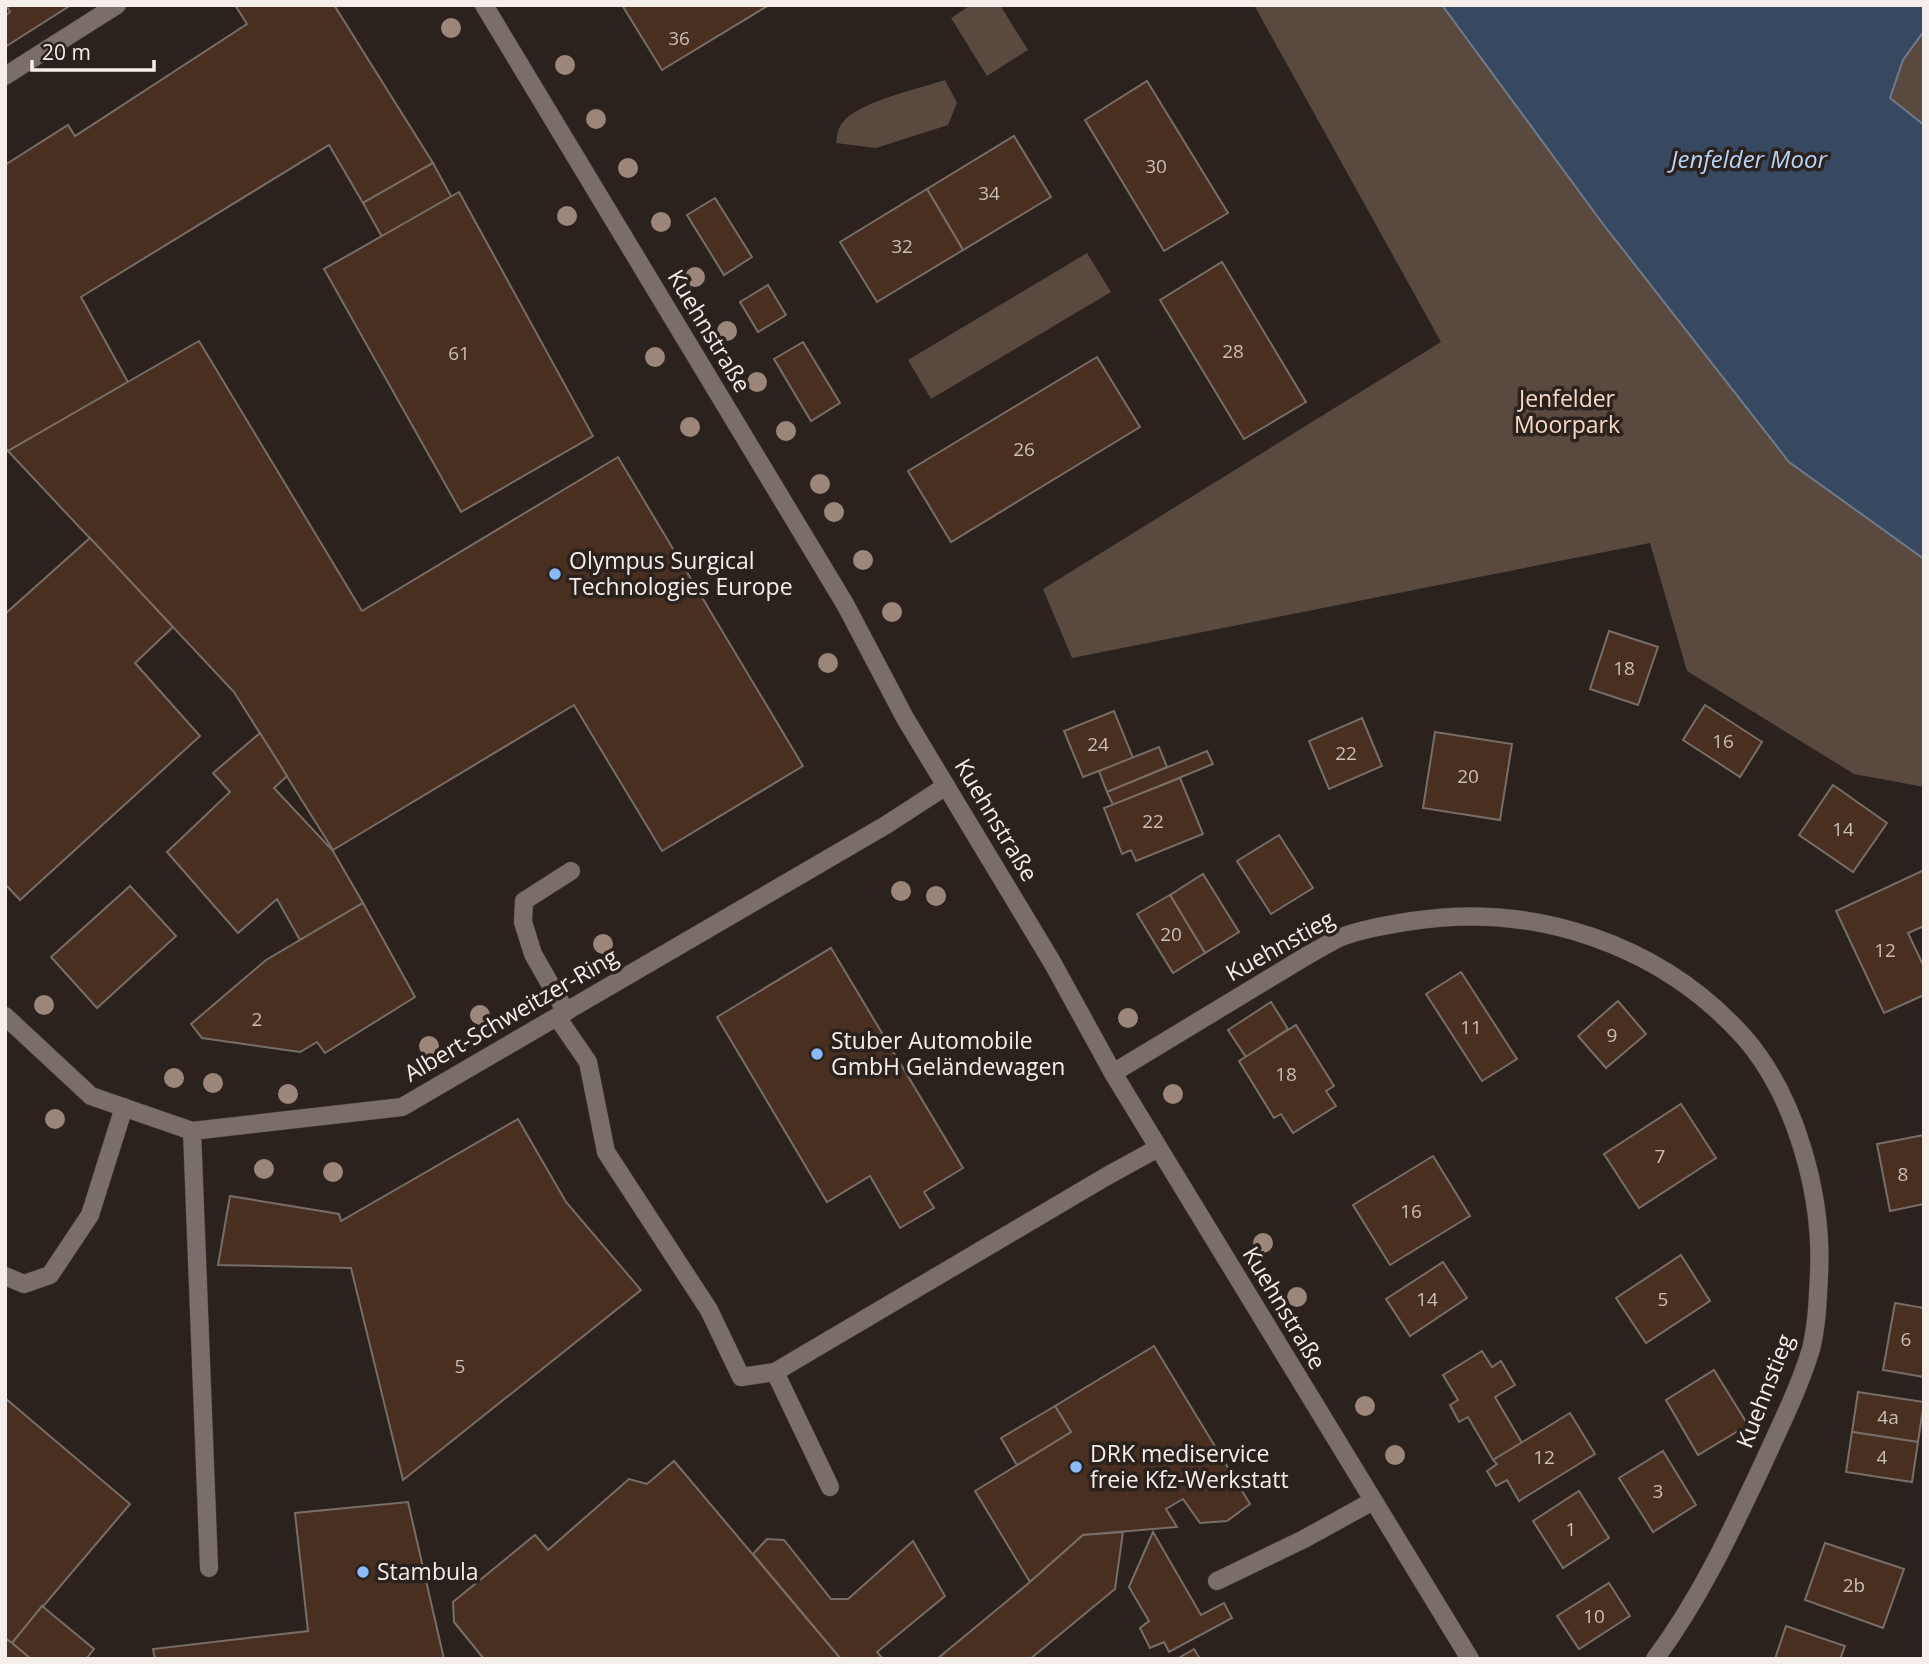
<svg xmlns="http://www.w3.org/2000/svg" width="1929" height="1664" font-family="'Open Sans',sans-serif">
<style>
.green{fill:#5a493f}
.water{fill:#374960;stroke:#707a8a;stroke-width:2}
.building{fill:#482f20;stroke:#786d67;stroke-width:2}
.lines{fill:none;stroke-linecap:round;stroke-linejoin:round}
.minor-casing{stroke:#463e39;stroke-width:19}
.minor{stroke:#7a6f68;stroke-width:18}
.tree{fill:#9c8679}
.poi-dot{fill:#87bbfb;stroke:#2b221d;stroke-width:2.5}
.labels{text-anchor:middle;stroke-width:7;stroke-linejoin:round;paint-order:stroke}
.number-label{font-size:19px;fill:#cabeb8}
.street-label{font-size:23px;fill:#f5eeeb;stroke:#2b221d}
.park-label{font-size:23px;fill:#f8d8c4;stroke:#2b221d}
.poi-label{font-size:23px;fill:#f5eeeb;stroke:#2b221d;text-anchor:start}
.water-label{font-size:24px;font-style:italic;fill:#b7d3f8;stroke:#2b221d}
</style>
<rect width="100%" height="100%" fill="#2b221d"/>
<!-- green -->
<g class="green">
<polygon points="971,5 1000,5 1028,50 987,76 951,18"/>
<polygon points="1254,5 1442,5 1603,224 1789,462 1924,559 1924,787 1854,774 1687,671 1650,543 1072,658 1043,589 1441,342"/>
<polygon points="1923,31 1924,31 1924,125 1890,98 1903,60"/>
<path d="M945 80 957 103 948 125 876 148 836 143C837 136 838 127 843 122 858 102 921 88 945 80Z"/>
<polygon points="1087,253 1111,292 931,399 908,360"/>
</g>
<!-- water -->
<polygon class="water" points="1442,5 1924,5 1924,31 1903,60 1890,98 1924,125 1924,559 1789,462 1603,224"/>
<!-- building -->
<g class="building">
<polygon points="6,5 71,5 5,47 5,16 10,12"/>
<polygon points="235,5 334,5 433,163 363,203 329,145 81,297 128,382 8,451 5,447 5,165 68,125 75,136 247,24"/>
<polygon points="622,5 769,5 662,70"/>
<polygon points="1147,81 1228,213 1164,251 1085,120"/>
<polygon points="1014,136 1051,197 963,250 927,189"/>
<polygon points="433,163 452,198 382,237 363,203"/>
<polygon points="927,189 963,250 877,302 840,242"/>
<polygon points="459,192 593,436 461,512 324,269"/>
<polygon points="715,198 752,257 724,275 687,215"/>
<polygon points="1222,262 1306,402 1244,439 1160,300"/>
<polygon points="768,285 786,315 758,332 740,302"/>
<polygon points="199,341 362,611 618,457 803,766 662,851 574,705 333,850 234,692 8,451"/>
<polygon points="803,342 840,403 811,421 774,359"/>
<polygon points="1097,357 1140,427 951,542 908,471"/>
<polygon points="90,538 173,627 135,663 200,736 20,900 5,884 5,614"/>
<polygon points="1609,631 1658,647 1638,705 1590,689"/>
<polygon points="1705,705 1762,742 1740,777 1683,740"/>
<polygon points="1114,711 1133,758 1083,777 1064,731"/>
<polygon points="1362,718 1382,766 1329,789 1309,741"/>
<polygon points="1435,732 1512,744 1500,820 1423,808"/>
<polygon points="260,733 287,776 274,788 333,851 363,903 300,940 277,899 238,933 167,852 230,792 213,773"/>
<polygon points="1159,747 1167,767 1107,792 1099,771"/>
<polygon points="1207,751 1213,764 1113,805 1107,792"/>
<polygon points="1180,778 1203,834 1136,861 1131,850 1122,854 1104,808"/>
<polygon points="1833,785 1887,823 1853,872 1799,835"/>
<polygon points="1279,835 1313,888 1271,914 1237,861"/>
<polygon points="1924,870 1924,926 1908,933 1924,967 1924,995 1884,1013 1836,911"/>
<polygon points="1203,874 1239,932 1205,953 1170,895"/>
<polygon points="130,886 176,936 97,1008 51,957"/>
<polygon points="1170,895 1205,953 1173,973 1137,914"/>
<polygon points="363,903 415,997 325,1053 317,1042 300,1052 202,1038 191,1024 266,960"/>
<polygon points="831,948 963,1168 924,1192 934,1208 900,1228 870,1176 827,1202 717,1017"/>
<polygon points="1461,972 1517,1059 1482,1081 1426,994"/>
<polygon points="1618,1001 1646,1034 1606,1068 1578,1036"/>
<polygon points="1271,1002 1288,1029 1246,1057 1228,1030"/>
<polygon points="1296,1025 1334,1086 1326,1091 1336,1106 1293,1133 1281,1114 1274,1118 1239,1061"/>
<polygon points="1681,1104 1716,1158 1639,1208 1604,1154"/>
<polygon points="518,1119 566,1202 641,1290 403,1480 351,1268 218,1265 230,1196 339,1214 341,1221"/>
<polygon points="1924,1135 1924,1204 1890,1211 1877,1144"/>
<polygon points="1433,1156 1470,1216 1390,1265 1353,1205"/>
<polygon points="1681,1255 1710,1301 1646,1343 1616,1298"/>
<polygon points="1443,1262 1467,1298 1410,1336 1386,1299"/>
<polygon points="1895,1303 1924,1308 1924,1377 1883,1370"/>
<polygon points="1154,1346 1250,1504 1227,1521 1200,1523 1183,1499 1166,1509 1177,1527 1083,1535 1030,1582 975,1491 1071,1432 1055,1406"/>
<polygon points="1482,1351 1492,1367 1501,1361 1515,1385 1495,1397 1522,1443 1493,1460 1468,1417 1459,1422 1450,1405 1458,1400 1443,1375"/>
<polygon points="1714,1370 1748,1425 1698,1455 1666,1400"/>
<polygon points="1858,1392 1924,1402 1918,1442 1852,1432"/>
<polygon points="5,1398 130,1504 12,1643 5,1638"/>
<polygon points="1055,1406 1071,1432 1017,1465 1001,1438"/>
<polygon points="1570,1413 1595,1454 1519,1501 1507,1480 1496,1486 1487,1471 1497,1464 1493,1460"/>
<polygon points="1852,1432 1918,1442 1912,1482 1846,1472"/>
<polygon points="1663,1451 1696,1505 1653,1532 1619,1478"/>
<polygon points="674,1461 841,1659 484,1659 454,1622 453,1602 535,1535 548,1550 629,1479 647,1484"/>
<polygon points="1579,1491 1609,1538 1563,1568 1533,1521"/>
<polygon points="408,1502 444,1659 155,1659 153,1649 308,1631 295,1513"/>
<polygon points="1123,1532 1115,1589 1030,1659 937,1659 1030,1582 1083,1535"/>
<polygon points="1153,1532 1201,1615 1224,1603 1232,1618 1169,1652 1164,1642 1150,1648 1140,1628 1149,1621 1129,1587"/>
<polygon points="767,1539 784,1540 831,1599 848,1599 913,1541 945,1596 877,1652 883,1659 841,1659 753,1554"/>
<polygon points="1825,1543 1904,1569 1883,1628 1805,1600"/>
<polygon points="1609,1583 1630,1616 1579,1649 1557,1616"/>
<polygon points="42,1606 94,1649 86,1659 31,1659 12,1643"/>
<polygon points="1786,1626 1845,1646 1840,1659 1775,1659"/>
<polygon points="5,1638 12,1643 31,1659 5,1659"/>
<polygon points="1194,1649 1200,1659 1177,1659"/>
</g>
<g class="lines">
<defs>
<g id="minor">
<polyline points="484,5 845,604 905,718 1052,962 1113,1073 1470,1659"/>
<polyline points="5,76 117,5"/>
<polyline points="566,1012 533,954 523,922 524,901 571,871"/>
<polyline points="5,1016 91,1096 192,1131 402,1107 886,825 946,786"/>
<polyline points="557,1017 588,1062 606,1152 709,1310 741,1377 775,1372 1107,1176 1158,1148"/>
<path d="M1113 1073 1308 955C1319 949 1329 943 1339 938 1362 929 1388 925 1412 921 1534 902 1660 944 1743 1036 1796 1096 1823 1196 1819 1274 1818 1298 1817 1325 1811 1349 1799 1389 1779 1428 1762 1466 1731 1532 1699 1600 1655 1659"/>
<polyline points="192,1131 209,1568"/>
<polyline points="5,1276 24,1284 50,1275 90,1215 124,1107"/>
<polyline points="775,1372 830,1487"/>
<polyline points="1217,1581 1304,1539 1373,1501"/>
</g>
</defs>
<!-- minor casing -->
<use href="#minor" class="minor-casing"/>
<!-- minor -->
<use href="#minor" class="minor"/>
</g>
<!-- trees -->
<g class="tree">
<circle cx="451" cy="28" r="10"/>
<circle cx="565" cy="65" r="10"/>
<circle cx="596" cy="119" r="10"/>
<circle cx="628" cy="168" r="10"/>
<circle cx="567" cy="216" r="10"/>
<circle cx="661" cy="222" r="10"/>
<circle cx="695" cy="277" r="10"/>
<circle cx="727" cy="331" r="10"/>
<circle cx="655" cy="357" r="10"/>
<circle cx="757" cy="382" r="10"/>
<circle cx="690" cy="427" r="10"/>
<circle cx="786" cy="431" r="10"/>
<circle cx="820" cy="484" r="10"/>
<circle cx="834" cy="512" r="10"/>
<circle cx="863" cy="560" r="10"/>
<circle cx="892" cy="612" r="10"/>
<circle cx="828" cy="663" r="10"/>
<circle cx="901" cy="891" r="10"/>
<circle cx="936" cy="896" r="10"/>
<circle cx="603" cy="944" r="10"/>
<circle cx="44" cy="1005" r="10"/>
<circle cx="480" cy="1015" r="10"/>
<circle cx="1128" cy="1018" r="10"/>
<circle cx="429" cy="1046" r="10"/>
<circle cx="174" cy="1078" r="10"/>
<circle cx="213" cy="1083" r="10"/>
<circle cx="288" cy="1094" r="10"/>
<circle cx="1173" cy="1094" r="10"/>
<circle cx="55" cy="1119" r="10"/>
<circle cx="264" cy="1169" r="10"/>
<circle cx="333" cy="1172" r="10"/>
<circle cx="1263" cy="1243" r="10"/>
<circle cx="1297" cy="1297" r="10"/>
<circle cx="1365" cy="1406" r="10"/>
<circle cx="1395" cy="1455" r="10"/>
</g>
<!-- markers -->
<g class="poi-dot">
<circle cx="555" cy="574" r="7"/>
<circle cx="817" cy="1054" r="7"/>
<circle cx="1076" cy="1467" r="7"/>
<circle cx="363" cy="1572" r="7"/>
</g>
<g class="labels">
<!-- number labels -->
<g class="number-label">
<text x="679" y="45">36</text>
<text x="1156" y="173">30</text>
<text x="989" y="200">34</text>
<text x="902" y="253">32</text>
<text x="1233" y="358">28</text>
<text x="459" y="360">61</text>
<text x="1024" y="456">26</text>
<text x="1624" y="675">18</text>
<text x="1723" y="748">16</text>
<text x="1098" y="751">24</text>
<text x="1346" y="760">22</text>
<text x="1468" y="783">20</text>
<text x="1153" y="828">22</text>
<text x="1843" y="836">14</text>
<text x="1171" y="941">20</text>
<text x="1885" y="957">12</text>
<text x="257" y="1026">2</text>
<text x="1471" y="1034">11</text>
<text x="1612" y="1042">9</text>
<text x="1286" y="1081">18</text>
<text x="1660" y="1163">7</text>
<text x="1903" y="1181">8</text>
<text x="1411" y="1218">16</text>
<text x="1427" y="1306">14</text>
<text x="1663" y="1306">5</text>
<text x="1906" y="1346">6</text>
<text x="460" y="1373">5</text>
<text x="1888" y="1424">4a</text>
<text x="1544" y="1464">12</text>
<text x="1882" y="1464">4</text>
<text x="1658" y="1498">3</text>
<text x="1571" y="1536">1</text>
<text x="1854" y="1592">2b</text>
<text x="1594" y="1623">10</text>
</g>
<!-- street labels -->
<g class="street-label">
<text transform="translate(709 331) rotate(59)" y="8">Kuehnstraße</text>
<text transform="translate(996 820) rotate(59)" y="8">Kuehnstraße</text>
<text transform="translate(1280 946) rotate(-29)" y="8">Kuehnstieg</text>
<text transform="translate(511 1015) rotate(-30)" y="8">Albert-Schweitzer-Ring</text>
<text transform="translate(1284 1308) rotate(59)" y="8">Kuehnstraße</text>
<text transform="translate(1765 1391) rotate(-69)" y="8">Kuehnstieg</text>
</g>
<!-- park labels -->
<g class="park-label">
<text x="1567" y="407">Jenfelder<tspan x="1567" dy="26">Moorpark</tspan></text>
</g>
<!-- poi labels -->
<g class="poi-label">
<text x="569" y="569">Olympus Surgical<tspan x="569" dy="26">Technologies Europe</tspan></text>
<text x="831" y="1049">Stuber Automobile<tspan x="831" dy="26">GmbH Geländewagen</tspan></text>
<text x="1090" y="1462">DRK mediservice<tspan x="1090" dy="26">freie Kfz-Werkstatt</tspan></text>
<text x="377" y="1580">Stambula</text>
</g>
<!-- water labels -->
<g class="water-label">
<text x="1749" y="168">Jenfelder Moor</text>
</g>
</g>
<!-- border -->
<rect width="1929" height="1664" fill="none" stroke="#f5eeeb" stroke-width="14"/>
<!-- scale -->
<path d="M32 60v10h122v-10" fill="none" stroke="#f5eeeb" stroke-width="3.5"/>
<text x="42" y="60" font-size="21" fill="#f5eeeb" stroke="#2b221d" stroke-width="5" paint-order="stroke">20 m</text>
</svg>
